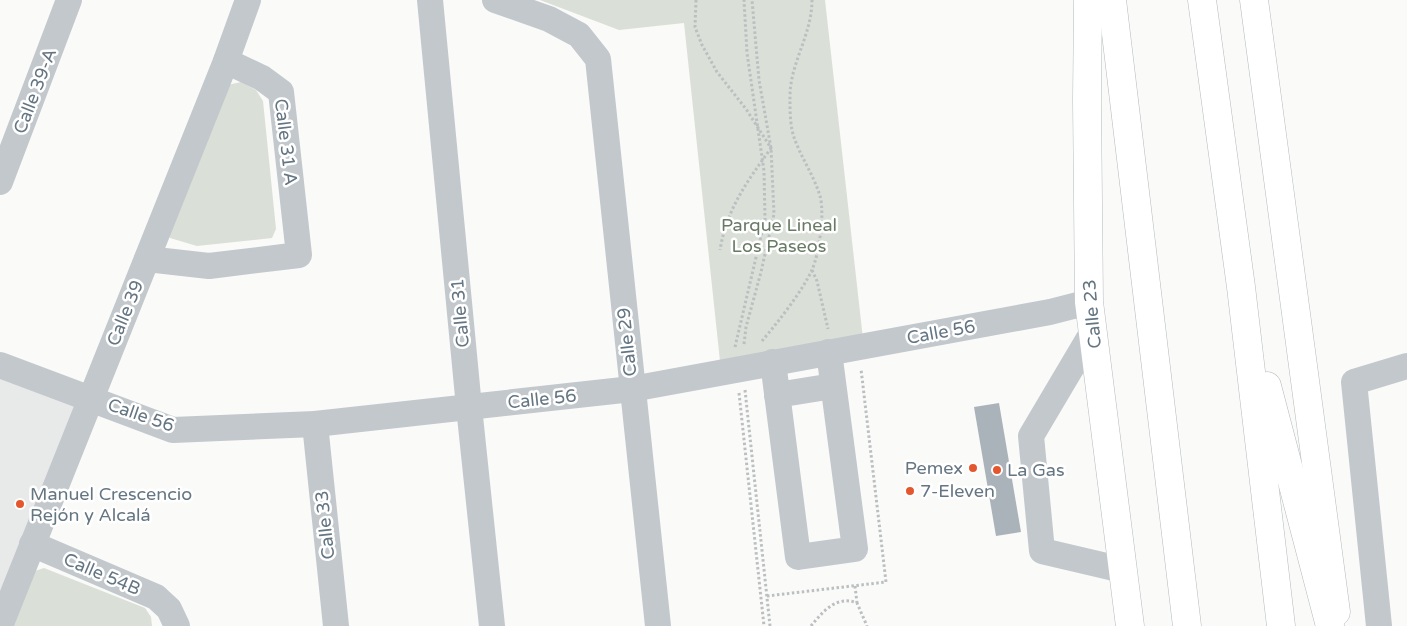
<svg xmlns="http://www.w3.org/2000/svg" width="1407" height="626" font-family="'Varela Round',sans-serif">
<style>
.built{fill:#e8e9e9}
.green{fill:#dadfd7}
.building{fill:#aab3b9}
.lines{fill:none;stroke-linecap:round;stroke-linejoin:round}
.major-casing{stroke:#b5babe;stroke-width:29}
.highway-casing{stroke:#b4b9bd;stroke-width:29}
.path{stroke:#bbbfc2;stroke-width:3;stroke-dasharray:2.5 2.5;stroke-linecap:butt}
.minor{stroke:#c3c8cc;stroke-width:26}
.major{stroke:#fff;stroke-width:28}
.highway{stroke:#fff;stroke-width:28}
.poi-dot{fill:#e4572e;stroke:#fff;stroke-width:2}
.labels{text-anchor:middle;stroke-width:5;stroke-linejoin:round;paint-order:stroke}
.street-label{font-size:18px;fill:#657683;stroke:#fff}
.park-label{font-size:18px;fill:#687a64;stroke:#fff}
.poi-label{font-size:18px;fill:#657683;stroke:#fff;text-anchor:start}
</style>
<rect width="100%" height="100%" fill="#fafaf8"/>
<!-- built -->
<polygon class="built" points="0,377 81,403 0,604"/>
<!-- green -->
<g class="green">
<polygon points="540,0 825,0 863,339 720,361 684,23 619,30"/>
<polygon points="241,82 256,90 263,101 276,229 272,238 197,246 170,238 165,229 223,86"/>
<polygon points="44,568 145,608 151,617 152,626 13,626 35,571"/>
</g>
<!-- building -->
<polygon class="building" points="999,403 1021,532 996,536 974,407"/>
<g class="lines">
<defs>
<g id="major">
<polyline points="1088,0 1087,101 1089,302 1130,626"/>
<polyline points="1254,0 1336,612"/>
</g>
<g id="highway">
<polyline points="1112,0 1187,626"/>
<polyline points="1202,0 1241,287 1281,626"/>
<polyline points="1267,386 1330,626"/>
</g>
</defs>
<!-- major casing -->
<use href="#major" class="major-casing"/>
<!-- highway casing -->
<use href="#highway" class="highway-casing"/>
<!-- path -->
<g class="path">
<path d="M696 0 695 27 702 45 717 72 746 109 771 148C747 182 727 208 720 250"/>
<polyline points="812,270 817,281 828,329"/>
<path d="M762 341C778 322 801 293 812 270 819 254 825 213 820 196 814 176 802 159 795 140 790 128 790 112 790 99 789 64 812 36 812 0"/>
<polyline points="744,344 746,327 761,272 774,214 771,148 759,80 752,0"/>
<polyline points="735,347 765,219 764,171 747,53 744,0"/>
<polyline points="745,390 770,626"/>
<polyline points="739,393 764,626"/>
<polyline points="855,586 857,603"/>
<polyline points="767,596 886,582 861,369"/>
<path d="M811 626C823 611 837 595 857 603L867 626"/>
</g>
<!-- minor -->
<g class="minor">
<polyline points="430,0 469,407 492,626"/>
<polyline points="495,0 549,19 579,35 598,59 658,626"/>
<polyline points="0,182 69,0"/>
<polyline points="147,259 209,266 299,255 281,92 262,78 226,61"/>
<polyline points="1092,333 1031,436 1042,551 1123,570"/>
<polyline points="773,362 798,557 855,549 829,352"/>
<polyline points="0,365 173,430 315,424 632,389 1050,312 1089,302"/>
<polyline points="777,395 833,386"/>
<polyline points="315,424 336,626"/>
<polyline points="32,544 156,597 169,609 177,626"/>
<polyline points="0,626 226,61 248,0"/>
<polyline points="1379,626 1354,382 1407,366"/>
</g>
<!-- major -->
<use href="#major" class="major"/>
<!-- highway -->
<use href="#highway" class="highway"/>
</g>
<!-- markers -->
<g class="poi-dot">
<circle cx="973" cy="468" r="5"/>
<circle cx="997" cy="470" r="5"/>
<circle cx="910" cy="491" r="5"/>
<circle cx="20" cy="504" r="5"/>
</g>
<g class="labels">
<!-- street labels -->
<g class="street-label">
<text transform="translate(35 91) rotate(-69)" y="6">Calle 39-A</text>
<text transform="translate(286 142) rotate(83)" y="6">Calle 31 A</text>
<text transform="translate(125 313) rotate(-68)" y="6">Calle 39</text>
<text transform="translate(460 313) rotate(-95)" y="6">Calle 31</text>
<text transform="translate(1092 314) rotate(-95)" y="6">Calle 23</text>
<text transform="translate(941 332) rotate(-10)" y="6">Calle 56</text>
<text transform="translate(627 342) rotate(-96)" y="6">Calle 29</text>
<text transform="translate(542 399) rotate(-6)" y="6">Calle 56</text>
<text transform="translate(141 415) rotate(19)" y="6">Calle 56</text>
<text transform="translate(325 525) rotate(-96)" y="6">Calle 33</text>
<text transform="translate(102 574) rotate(23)" y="6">Calle 54B</text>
</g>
<!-- park labels -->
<g class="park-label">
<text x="779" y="231">Parque Lineal<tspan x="779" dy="21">Los Paseos</tspan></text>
</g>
<!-- poi labels -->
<g class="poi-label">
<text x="963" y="474" text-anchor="end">Pemex</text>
<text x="1007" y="476">La Gas</text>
<text x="920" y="497">7-Eleven</text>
<text x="30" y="500">Manuel Crescencio<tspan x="30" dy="21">Rejón y Alcalá</tspan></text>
</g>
</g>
</svg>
